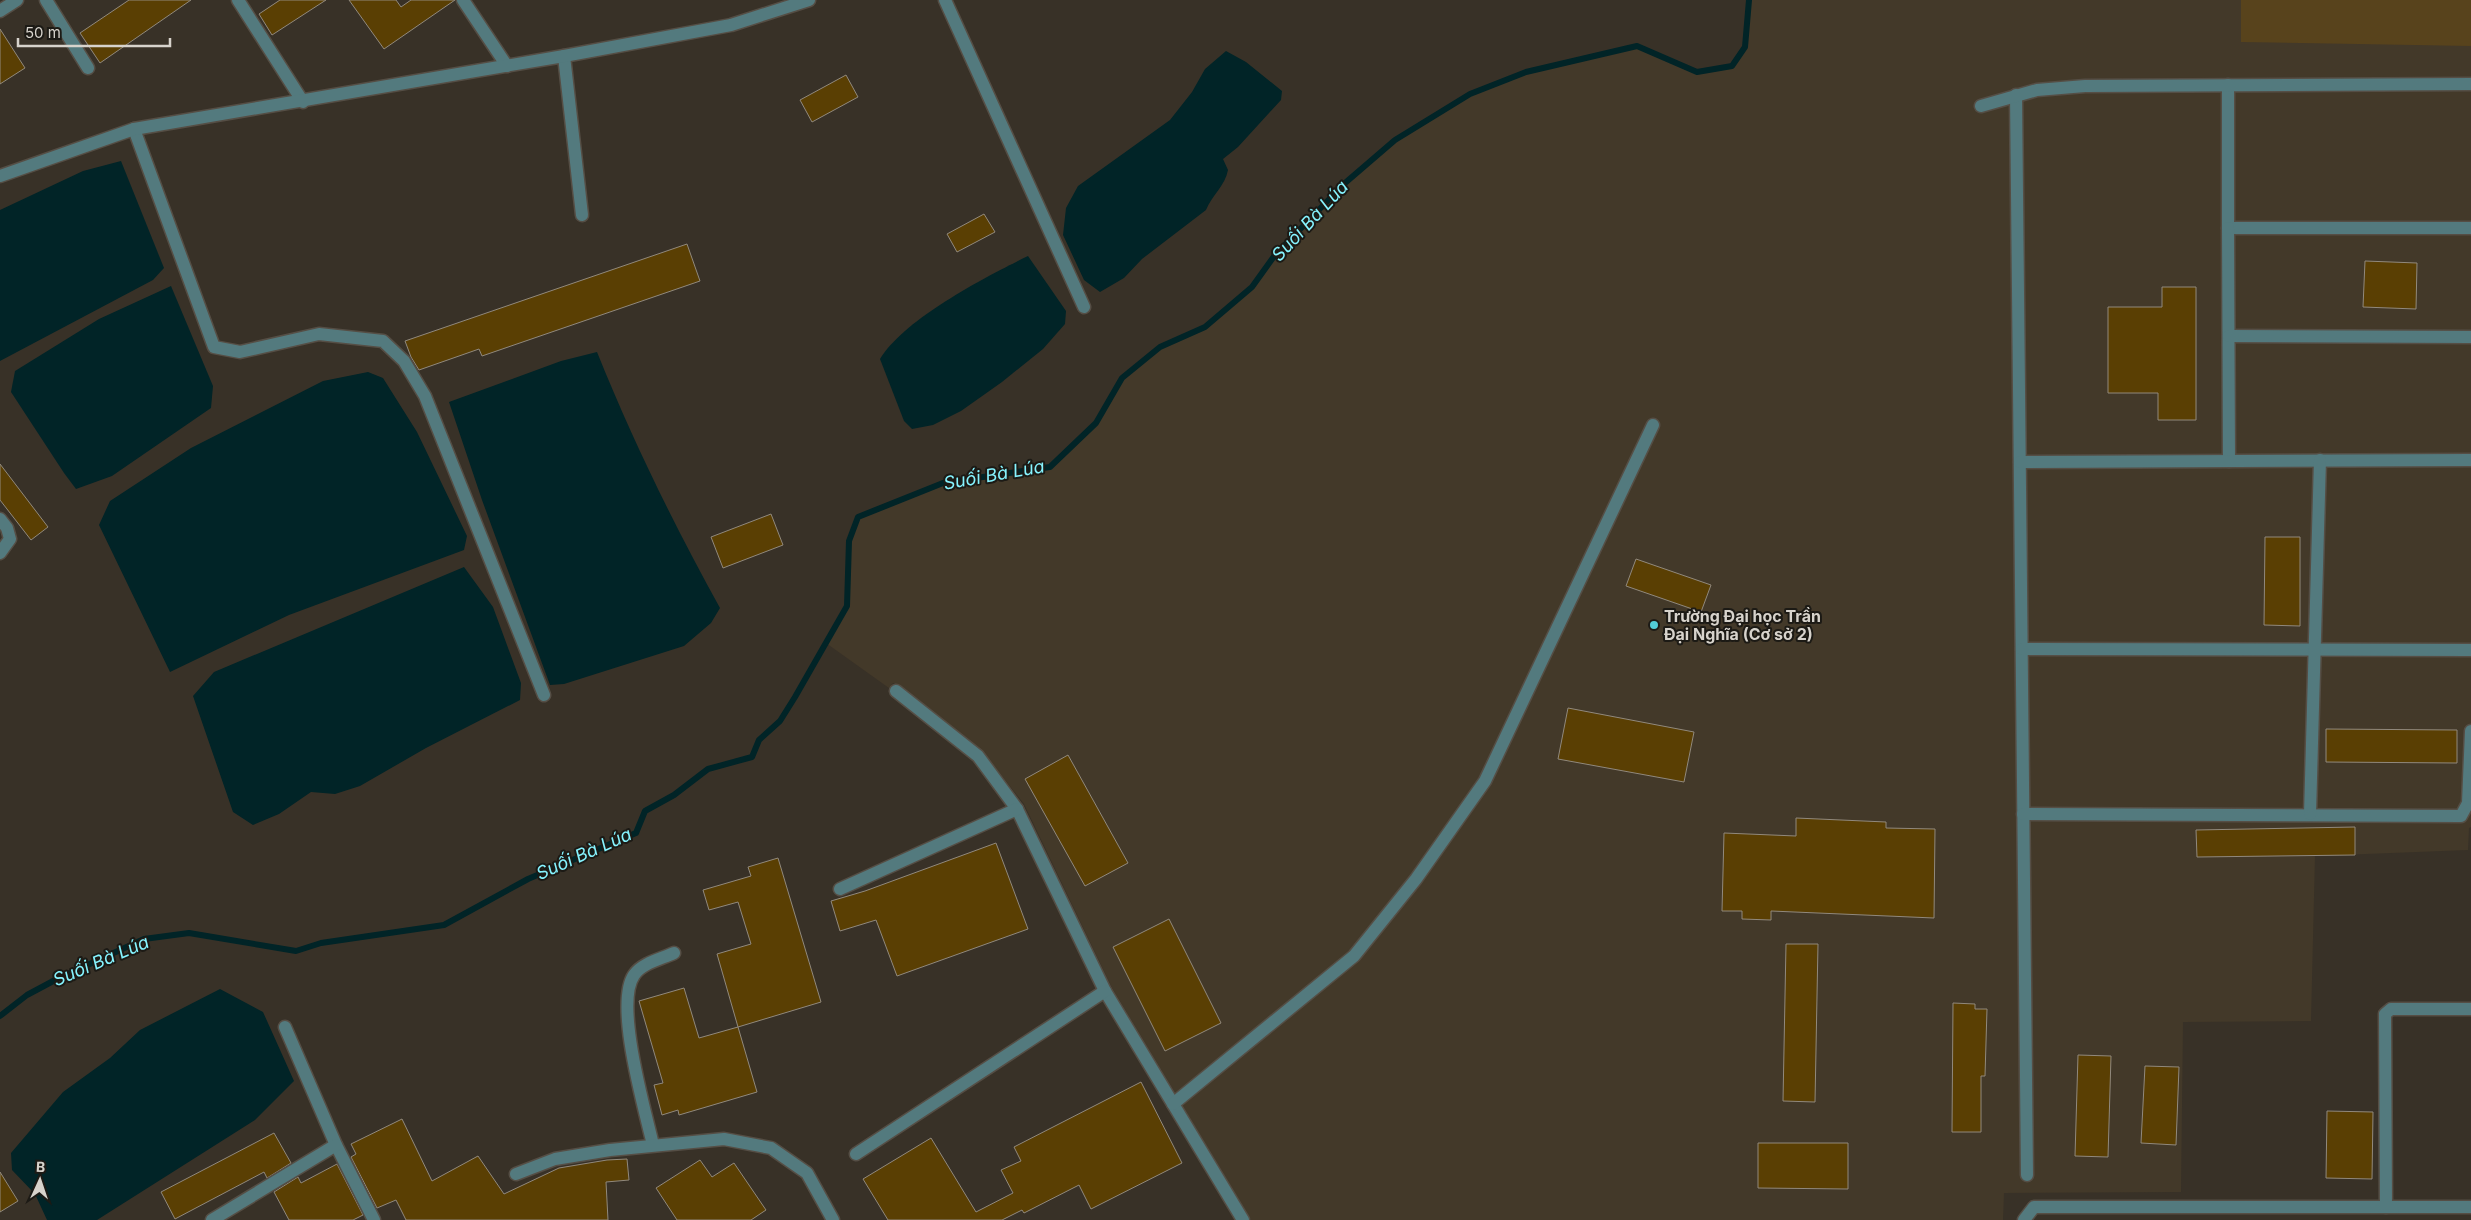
<svg xmlns="http://www.w3.org/2000/svg" width="2471" height="1220" font-family="Inter,sans-serif">
<style>
.built{fill:#433929}
.green{fill:#58431c}
.water{fill:#012427}
.lines{fill:none;stroke-linecap:round;stroke-linejoin:round}
.stream{stroke:#012427;stroke-width:6}
.building{fill:#5a3f03;stroke:#91897d}
.minor-casing{stroke:#554e45;stroke-width:15}
.minor{stroke:#537a7e;stroke-width:12}
.poi-dot{fill:#52ccd6;stroke:#1c1a15;stroke-width:2}
.labels{text-anchor:middle;stroke-width:4;stroke-linejoin:round;paint-order:stroke}
.poi-label{font-size:16px;font-weight:bold;fill:#d7d3cc;stroke:#1c1a15;text-anchor:start}
.water-label{font-size:18px;font-style:italic;fill:#86f4ff;stroke:#1c1a15}
</style>
<rect width="100%" height="100%" fill="#383127"/>
<!-- built -->
<polygon class="built" points="1749,0 2471,0 2471,827 2469,828 2468,850 2315,856 2311,1021 2183,1022 2181,1192 2004,1193 2003,1220 1251,1220 1112,988 1024,804 981,750 900,685 893,683 889,688 826,643 847,606 849,541 858,517 943,483 1050,467 1096,423 1122,378 1160,347 1205,327 1252,287 1275,255 1345,183 1395,140 1470,94 1526,72 1637,46 1697,72 1732,66 1745,47"/>
<!-- green -->
<polygon class="green" points="2241,0 2471,0 2471,46 2241,42"/>
<!-- water -->
<g class="water">
<path d="M1226 51 1246 62 1282 91 1281 100 1238 147 1223 159 1228 170C1225 186 1212 195 1206 210L1142 259 1124 278 1100 292 1084 280 1063 235 1066 208 1078 186 1170 120 1192 92 1205 69Z"/>
<polygon points="121,161 164,268 153,280 0,361 0,210 83,171"/>
<path d="M1028 256 1066 311 1065 324 1043 349 1002 382 961 411 933 425 912 429 904 421 880 359C904 319 985 277 1028 256Z"/>
<polygon points="171,286 213,386 211,408 112,476 76,489 64,473 11,392 15,371 99,319"/>
<path d="M597 352C632 439 674 525 720 608L711 623 684 646 564 684 550 685 482 500 449 402 561 361Z"/>
<polygon points="368,372 383,378 417,432 467,536 464,550 289,615 170,672 99,525 110,501 191,448 323,381"/>
<polygon points="464,567 493,607 521,683 520,700 426,748 360,786 335,794 311,792 279,814 253,825 233,812 193,696 214,672"/>
<polygon points="220,989 263,1012 294,1081 255,1120 97,1220 47,1220 35,1194 12,1170 11,1153 63,1092 110,1058 140,1030"/>
</g>
<g class="lines">
<!-- stream -->
<polyline class="stream" points="0,1016 27,995 57,979 144,939 189,933 296,951 321,943 444,925 528,879 636,833 645,811 674,795 708,769 752,757 759,740 780,721 795,697 847,606 849,541 858,517 943,483 1050,467 1096,423 1122,378 1160,347 1205,327 1252,287 1275,255 1345,183 1395,140 1470,94 1526,72 1637,46 1697,72 1732,66 1745,47 1749,0"/>
</g>
<!-- building -->
<g class="building">
<polygon points="129,0 191,0 100,63 80,33"/>
<polygon points="280,0 326,0 272,35 259,14"/>
<polygon points="349,0 396,0 401,7 411,0 455,0 384,49"/>
<polygon points="0,29 25,68 0,84"/>
<polygon points="846,75 858,97 812,122 800,100"/>
<polygon points="984,214 995,232 957,252 947,234"/>
<polygon points="687,244 700,281 482,356 479,349 419,370 411,357 405,341"/>
<polygon points="2365,261 2417,263 2416,309 2363,307"/>
<polygon points="2162,287 2196,287 2196,420 2158,420 2158,393 2108,393 2108,307 2162,307"/>
<polygon points="0,464 48,527 31,540 0,500"/>
<polygon points="771,514 783,545 723,568 711,537"/>
<polygon points="2265,537 2300,537 2300,626 2264,625"/>
<polygon points="1636,559 1711,585 1701,612 1626,586"/>
<polygon points="1568,708 1694,732 1684,782 1558,759"/>
<polygon points="2326,729 2457,730 2457,763 2326,762"/>
<polygon points="1068,755 1128,863 1085,886 1025,779"/>
<polygon points="1796,818 1886,822 1886,828 1935,829 1934,918 1771,911 1771,920 1742,919 1742,911 1722,911 1724,833 1796,836"/>
<polygon points="2355,827 2355,855 2197,857 2196,830"/>
<polygon points="996,843 1028,929 897,976 876,920 840,931 831,901 865,891"/>
<polygon points="778,858 821,1002 738,1027 717,954 751,944 738,902 709,910 703,890 751,876 748,867"/>
<polygon points="1169,919 1221,1023 1165,1051 1113,947"/>
<polygon points="1786,944 1818,944 1815,1102 1783,1101"/>
<polygon points="684,988 699,1038 738,1027 757,1092 679,1115 678,1110 662,1115 654,1085 663,1083 639,1001"/>
<polygon points="1953,1003 1975,1004 1975,1009 1987,1009 1985,1076 1981,1076 1981,1132 1952,1132"/>
<polygon points="2078,1055 2111,1056 2108,1157 2075,1156"/>
<polygon points="2145,1066 2179,1067 2176,1145 2141,1143"/>
<polygon points="1141,1082 1182,1163 1091,1209 1079,1185 1024,1213 1022,1210 1002,1220 888,1220 863,1179 931,1138 976,1212 1013,1193 1001,1170 1021,1161 1014,1147"/>
<polygon points="2327,1111 2373,1112 2372,1179 2326,1178"/>
<polygon points="402,1119 432,1181 478,1156 504,1194 559,1168 607,1160 627,1159 629,1180 606,1182 608,1220 406,1220 396,1200 377,1208 351,1157 356,1154 351,1144"/>
<polygon points="274,1133 291,1163 267,1178 264,1172 175,1219 161,1192"/>
<polygon points="1758,1143 1848,1143 1848,1189 1758,1188"/>
<polygon points="700,1160 712,1177 734,1163 766,1210 751,1220 677,1220 656,1188"/>
<polygon points="337,1164 363,1215 353,1220 289,1220 274,1192 298,1177 301,1183"/>
<polygon points="0,1172 18,1201 0,1212"/>
</g>
<g class="lines">
<defs>
<g id="minor">
<polyline points="46,0 88,68"/>
<polyline points="238,0 303,102"/>
<polyline points="463,0 507,66"/>
<polyline points="945,0 1084,307"/>
<polyline points="0,11 17,0"/>
<polyline points="564,56 582,215"/>
<polyline points="2228,85 2228,228 2471,228"/>
<polyline points="2016,95 2027,1175"/>
<polyline points="1981,106 2037,90 2085,86 2471,84"/>
<polyline points="134,129 214,347 240,352 319,334 383,341 404,361 425,396 544,695"/>
<polyline points="0,176 134,129 564,56 731,25 809,0"/>
<polyline points="2228,228 2229,461"/>
<polyline points="2229,336 2471,337"/>
<polyline points="2020,462 2471,460"/>
<polyline points="0,519 7,528 10,539 0,553"/>
<polyline points="2022,649 2471,650"/>
<polyline points="896,691 978,756 1017,809 1105,991 1243,1220"/>
<polyline points="2023,814 2461,816 2468,803 2471,731"/>
<polyline points="2310,814 2320,460"/>
<polyline points="840,889 1017,809"/>
<polyline points="285,1027 336,1145 374,1220"/>
<polyline points="1173,1104 1354,956 1416,879 1485,781 1653,425"/>
<path d="M653 1145C645 1110 614 1004 634 975 642 963 661 959 674 953"/>
<polyline points="856,1154 1105,991"/>
<polyline points="516,1174 555,1159 610,1150 724,1139 771,1148 807,1173 833,1220"/>
<polyline points="2386,1207 2385,1014 2391,1009 2471,1009"/>
<polyline points="212,1220 336,1145"/>
<polyline points="2024,1220 2034,1207 2471,1207"/>
</g>
</defs>
<!-- minor casing -->
<use href="#minor" class="minor-casing"/>
<!-- minor -->
<use href="#minor" class="minor"/>
</g>
<!-- markers -->
<circle class="poi-dot" cx="1654" cy="625" r="5"/>
<g class="labels">
<!-- poi labels -->
<g class="poi-label">
<text x="1664" y="622">Trường Đại học Trần<tspan x="1664" dy="18">Đại Nghĩa (Cơ sở 2)</tspan></text>
</g>
<!-- water labels -->
<g class="water-label">
<text transform="translate(1310 221) rotate(-47)" y="6">Suối Bà Lúa</text>
<text transform="translate(994 475) rotate(-10)" y="6">Suối Bà Lúa</text>
<text transform="translate(584 854) rotate(-24)" y="6">Suối Bà Lúa</text>
<text transform="translate(101 961) rotate(-23)" y="6">Suối Bà Lúa</text>
</g>
</g>
<!-- north arrow -->
<g transform="translate(40 1180) rotate(3)" stroke="#1c1a15" stroke-width="4" paint-order="stroke">
<path d="M0-4L9 19L0 12L-9 19Z" fill="#d7d3cc"/>
<text y="-8" font-size="14" font-weight="bold" text-anchor="middle" fill="#d7d3cc">B</text>
</g>
<!-- scale -->
<path d="M18 38v8h152v-8" fill="none" stroke="#d7d3cc" stroke-width="2.5"/>
<text x="25" y="38" font-size="15" fill="#d7d3cc" stroke="#1c1a15" stroke-width="4" paint-order="stroke">50 m</text>
</svg>
